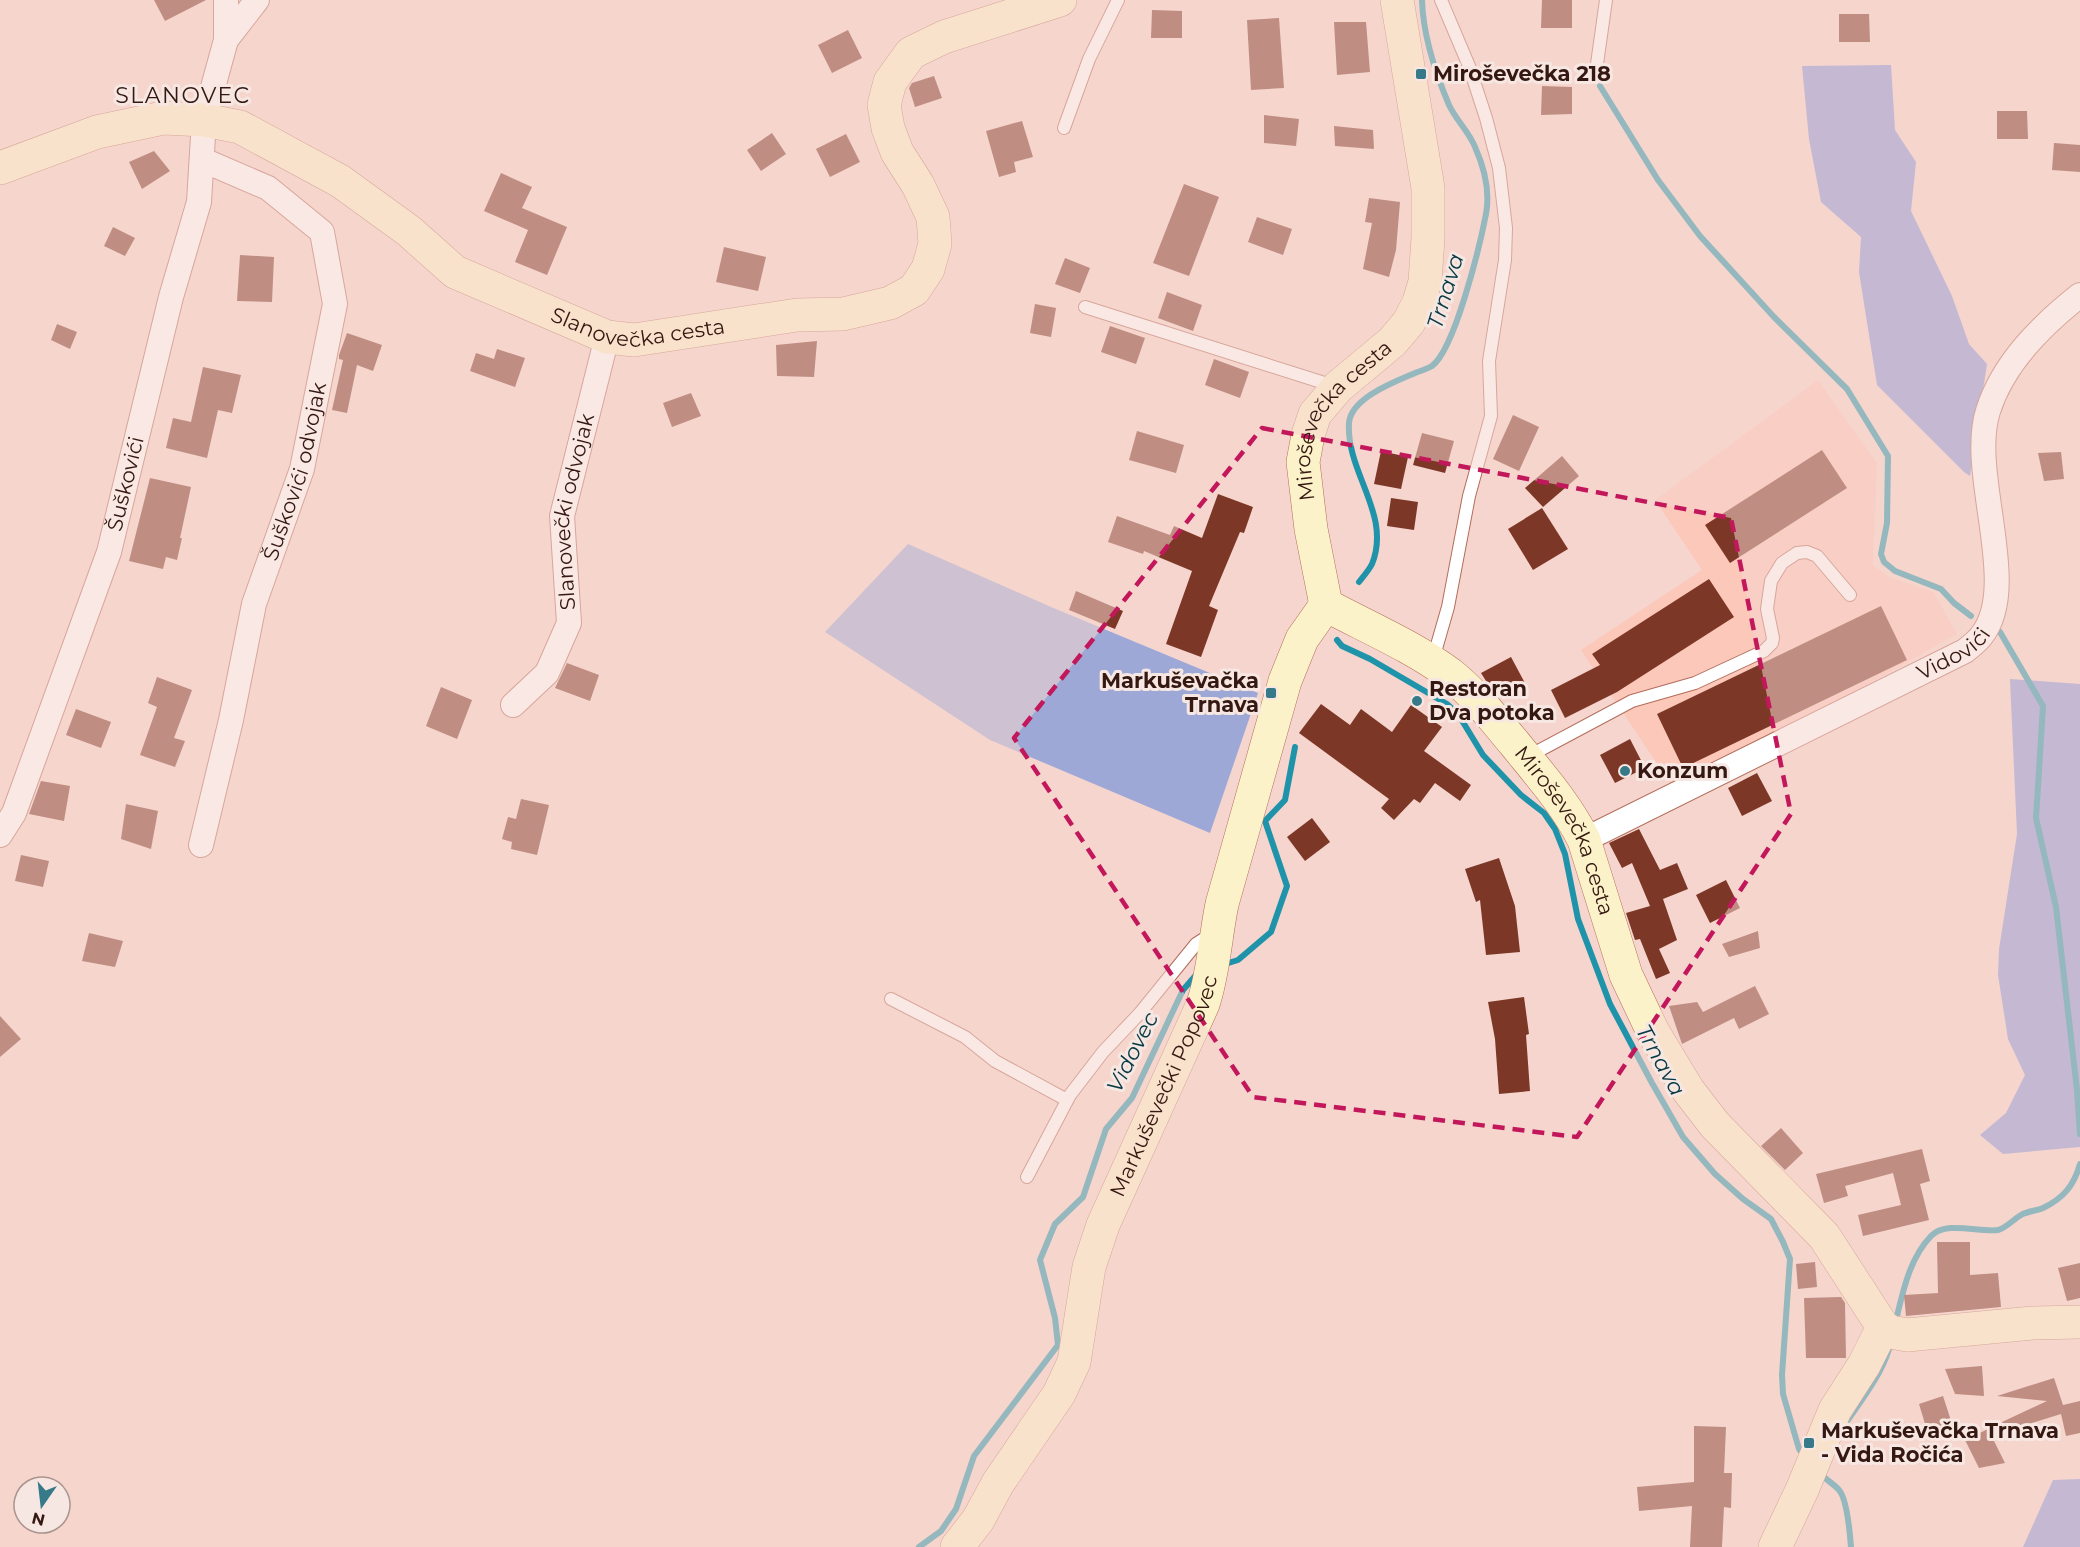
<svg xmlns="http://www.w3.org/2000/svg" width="2080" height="1547" font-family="Montserrat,sans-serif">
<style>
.built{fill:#fcc8ba}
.green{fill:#9da8d7}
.forest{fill:#8895d9}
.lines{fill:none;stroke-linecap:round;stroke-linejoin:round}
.stream{stroke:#1f93aa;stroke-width:6}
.building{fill:#7d3727}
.lane-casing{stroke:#b36d5b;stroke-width:14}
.street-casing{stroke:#b36d5b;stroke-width:26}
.secondary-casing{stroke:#b36d5b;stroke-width:34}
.lane{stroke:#fff;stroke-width:12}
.street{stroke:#fff;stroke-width:24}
.secondary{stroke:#fcf2c9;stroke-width:33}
.marked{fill:none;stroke:#c2185b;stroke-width:4.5;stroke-dasharray:12 8;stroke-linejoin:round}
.poi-dot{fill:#367a89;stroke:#f7e7e2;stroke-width:2}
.labels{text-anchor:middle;stroke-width:6;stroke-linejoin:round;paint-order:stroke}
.poi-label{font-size:21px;font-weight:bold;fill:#341811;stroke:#f7e7e2;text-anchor:start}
.street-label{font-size:21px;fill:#341811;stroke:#f7e7e2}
.neighbourhood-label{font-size:22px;letter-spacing:1.5px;fill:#341811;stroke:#f7e7e2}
.water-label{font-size:22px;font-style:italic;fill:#063943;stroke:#f7e7e2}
</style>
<rect width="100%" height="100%" fill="#f5d5cd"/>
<!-- built -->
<polygon class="built" points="1818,380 1877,463 1873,565 1889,577 1934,592 1957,634 1768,741 1674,789 1581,650 1702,570 1655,500"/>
<!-- green -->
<polygon class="green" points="908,544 1051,607 1258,693 1210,833 990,740 825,632"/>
<!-- forest -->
<g class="forest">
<polygon points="1891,65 1895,130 1916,162 1911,211 1952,296 1969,344 1987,364 1970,476 1964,472 1877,385 1859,272 1861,237 1821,202 1809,139 1802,66"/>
<polygon points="2010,679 2080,684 2080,1147 2003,1154 1980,1135 2006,1113 2025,1075 2008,1039 1998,975 1999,949 2017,834"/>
<polygon points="2080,1479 2080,1547 2023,1547 2053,1480"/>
</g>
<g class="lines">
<!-- stream -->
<g class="stream">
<polyline points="1600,86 1658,180 1700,236 1774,317 1847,389 1888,456 1887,523 1881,554 1884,562 1895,571 1941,589 1954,603 1971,616"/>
<path d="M1359 582C1363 577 1369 570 1372 564 1392 514 1346 473 1349 423 1351 398 1394 382 1415 373 1420 371 1427 369 1432 366 1455 349 1480 245 1486 214 1490 192 1484 167 1475 147 1469 132 1456 120 1449 105 1435 72 1423 36 1422 0"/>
<polyline points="2000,632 2043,706 2036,818 2056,907 2077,1090 2080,1134"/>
<polyline points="1337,640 1342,646 1370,659 1447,704 1458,714 1483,755 1521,795 1544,813 1555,829 1565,854 1578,919 1610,1004 1652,1083 1683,1137 1715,1174 1743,1199 1771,1219 1783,1242 1790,1259 1782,1375 1783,1394 1799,1449 1804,1455"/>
<polyline points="1222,965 1238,960 1271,932 1287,886 1265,821 1285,800 1295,747"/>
<path d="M1896 1320C1903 1292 1909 1259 1931 1236 1946 1220 1980 1233 1998 1230 2006 1228 2014 1219 2021 1215 2028 1211 2036 1211 2043 1208 2064 1198 2074 1185 2080 1164"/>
<path d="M1848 1420C1863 1398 1881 1375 1889 1349"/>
<path d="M1821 1474C1826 1480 1834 1484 1839 1490 1847 1499 1850 1534 1851 1547"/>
<polyline points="919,1547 941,1531 956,1509 974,1456 1058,1345 1055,1318 1040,1260 1055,1224 1083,1197 1106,1129 1132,1098 1183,990 1196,975"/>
</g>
</g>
<!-- building -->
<g class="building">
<polygon points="154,0 206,0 165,21"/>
<polygon points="1542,0 1572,0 1572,28 1541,28"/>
<polygon points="1152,10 1182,11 1182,38 1151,38"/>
<polygon points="1839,14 1869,14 1870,42 1839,42"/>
<polygon points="1279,18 1284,88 1251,90 1247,20"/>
<polygon points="1334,22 1366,22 1370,72 1337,75"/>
<polygon points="848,30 862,58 832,73 818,45"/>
<polygon points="934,76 942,98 915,107 909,88 912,83"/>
<polygon points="1542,86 1572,87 1572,114 1541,115"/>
<polygon points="1997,111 2027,111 2028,139 1997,139"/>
<polygon points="1264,115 1299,119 1296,146 1264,143"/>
<polygon points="1022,121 1033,157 1014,162 1016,172 999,177 986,131"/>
<polygon points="1334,126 1373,130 1374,149 1335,146"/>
<polygon points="772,133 786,154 761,171 747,150"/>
<polygon points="846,134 860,162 830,177 816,149"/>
<polygon points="2054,143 2080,145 2080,172 2052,170"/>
<polygon points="154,151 170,171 142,189 129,162"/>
<polygon points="501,173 532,187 522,208 567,227 547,275 515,262 528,230 484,211"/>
<polygon points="1184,184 1219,197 1189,276 1153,263"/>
<polygon points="1369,198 1400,202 1396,250 1389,277 1363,269 1372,223 1365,222"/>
<polygon points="1257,217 1292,229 1283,255 1248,242"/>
<polygon points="113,227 135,238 125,256 104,246"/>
<polygon points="724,247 766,257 758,291 716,282"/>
<polygon points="240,255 274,257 272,302 237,301"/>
<polygon points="1065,258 1090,268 1080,293 1055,284"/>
<polygon points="1167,292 1202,305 1193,331 1158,318"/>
<polygon points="1035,304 1056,308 1051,337 1030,333"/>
<polygon points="57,324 77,332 70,349 51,340"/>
<polygon points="1110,326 1145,338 1136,364 1101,352"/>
<polygon points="347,333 382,345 373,371 357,365 347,413 332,410 343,360 339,359 339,355"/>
<polygon points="817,341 814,377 777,376 776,345"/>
<polygon points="497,349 525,358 515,387 470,371 476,353 494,359"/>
<polygon points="1214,359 1249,372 1240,398 1205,385"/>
<polygon points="203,367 241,375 232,413 218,410 207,458 166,448 173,418 191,422"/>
<polygon points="691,393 701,416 672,427 663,403"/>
<polygon points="1513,415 1539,427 1519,471 1493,459"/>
<polygon points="1137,431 1184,445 1176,473 1129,460"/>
<polygon points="1422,433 1454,441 1445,473 1413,465"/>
<polygon points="1822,450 1847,488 1730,563 1705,525"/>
<polygon points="1381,451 1408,457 1401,489 1374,484"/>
<polygon points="2061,452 2064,479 2044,481 2038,453"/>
<polygon points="1562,456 1579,476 1543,507 1525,488"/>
<polygon points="150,478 191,487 180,538 182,538 177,560 166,557 163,569 129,561"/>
<polygon points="1218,494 1253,507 1244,533 1240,532 1209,606 1218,610 1201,657 1166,644 1192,571 1144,551 1143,554 1108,542 1117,516 1170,535 1174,526 1202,538"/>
<polygon points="1391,498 1418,502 1414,530 1387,526"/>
<polygon points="1542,508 1568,549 1533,570 1508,529"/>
<polygon points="1709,579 1734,617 1617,692 1565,718 1551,690 1600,665 1592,654"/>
<polygon points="1076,591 1123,611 1115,629 1069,610"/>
<polygon points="1881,606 1907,660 1683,768 1657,714"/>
<polygon points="1511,657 1526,685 1501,698 1486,681 1481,673"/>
<polygon points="567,663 599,675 590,701 555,688"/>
<polygon points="157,677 192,690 174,738 185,741 175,767 140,755 157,707 148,703"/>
<polygon points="441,687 472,700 457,739 426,726"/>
<polygon points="1321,704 1350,725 1361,709 1392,732 1411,705 1442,727 1424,751 1471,785 1460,801 1435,783 1420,803 1414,799 1394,820 1381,808 1389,799 1299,733"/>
<polygon points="76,709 111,722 101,748 66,735"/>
<polygon points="1630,739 1645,768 1615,783 1600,755"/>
<polygon points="1757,773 1772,801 1742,816 1728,788"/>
<polygon points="41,781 70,786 64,821 29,814"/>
<polygon points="521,799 549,805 537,855 511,849 512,842 502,839 508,817 516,819"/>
<polygon points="126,804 158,811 151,849 121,839"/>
<polygon points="1312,818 1330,842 1305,861 1287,837"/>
<polygon points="1639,829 1660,870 1677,863 1688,889 1663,899 1677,940 1659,949 1670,973 1656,979 1640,939 1635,940 1626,913 1650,906 1632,863 1622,868 1609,843"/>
<polygon points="21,855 49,861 43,887 15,881"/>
<polygon points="1499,858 1515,906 1520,952 1486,955 1480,900 1476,902 1465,869"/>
<polygon points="1726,880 1740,908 1710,923 1696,895"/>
<polygon points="1758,931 1760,948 1729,957 1722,944"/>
<polygon points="89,933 123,941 115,967 82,961"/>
<polygon points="1755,986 1769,1014 1739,1029 1734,1018 1682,1044 1669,1006 1697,1002 1703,1012"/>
<polygon points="1524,997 1529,1034 1526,1035 1530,1091 1499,1094 1495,1039 1488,1002"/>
<polygon points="0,1016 21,1039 0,1057"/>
<polygon points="1781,1128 1803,1153 1785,1170 1761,1146"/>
<polygon points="1922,1149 1930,1181 1920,1184 1929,1220 1863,1236 1858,1215 1901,1205 1893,1173 1845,1186 1848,1196 1824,1203 1816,1174"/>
<polygon points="1937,1242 1970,1242 1970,1275 1998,1273 2001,1307 1906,1316 1904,1295 1938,1293"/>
<polygon points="1815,1262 1817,1287 1798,1289 1796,1264"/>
<polygon points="2080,1263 2080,1298 2067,1301 2058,1268"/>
<polygon points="1841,1297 1845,1303 1846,1358 1806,1358 1804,1298"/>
<polygon points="1982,1366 1984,1396 1955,1394 1945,1369"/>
<polygon points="2054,1378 2063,1405 2080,1401 2080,1433 2066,1436 2061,1414 2006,1431 2002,1422 2047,1401 1997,1396"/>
<polygon points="1943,1396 1954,1430 1929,1437 1919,1404"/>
<polygon points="1694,1426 1726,1427 1724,1473 1732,1473 1731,1508 1724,1507 1722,1547 1690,1547 1692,1506 1639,1511 1637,1487 1694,1482"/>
<polygon points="1988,1429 2005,1463 1979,1468 1965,1440"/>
</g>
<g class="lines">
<defs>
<g id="lane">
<polyline points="1597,64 1606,0"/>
<polyline points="1064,128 1089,59 1118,0"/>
<polyline points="1085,307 1337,387"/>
<polyline points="1433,659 1448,607 1469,496 1491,416 1489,361 1505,260 1506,228 1499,168 1486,118 1469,66 1441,0"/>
<polyline points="1527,757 1632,701 1695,683 1764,651 1772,643 1773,638 1767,609 1771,581 1782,563 1797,553 1807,552 1817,556 1850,595"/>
<polyline points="891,999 965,1037 995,1061 1067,1100"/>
<polyline points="1027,1177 1070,1095 1103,1052 1140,1013 1196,944 1213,933"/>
</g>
<g id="street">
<polyline points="226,40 257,0"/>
<path id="s1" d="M513 705 547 673 569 623 562 516 607 337"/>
<path id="s2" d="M0 835 14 813 109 552 171 297 199 202 204 120 226 40V0"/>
<path id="s3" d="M1584 840 1965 651C1971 646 1978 641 1982 635 2021 585 1968 473 1988 411 2003 363 2042 325 2080 295"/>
<path id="s4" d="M201 845 231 720 254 604 302 469 335 304 322 232 268 188 203 160"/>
</g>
<g id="secondary">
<path id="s5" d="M0 168 97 132 163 118 204 120 240 127 340 181 409 231 455 272 607 337 634 340 797 315 843 314 890 303 914 290 928 269 935 244 933 217 918 185 897 152 888 128 884 105 890 82 911 53 944 37 1060 0"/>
<path id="s6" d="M1326 605C1367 627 1412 646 1450 674 1475 694 1494 719 1515 744 1540 775 1566 804 1584 840L1626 975 1653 1032 1688 1090 1715 1125 1824 1236 1883 1327 1891 1332 1907 1335 2033 1323 2080 1322"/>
<path id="s7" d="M1326 605 1311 529 1303 462 1308 435 1315 414 1338 387 1392 342 1409 322 1419 302 1425 282 1428 238V188L1397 0"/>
<path id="s8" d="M957 1547 978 1520 998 1483 1059 1394 1074 1362 1089 1267 1103 1225 1203 1004C1214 971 1215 938 1222 904L1285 681 1302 639 1326 605"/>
<polyline points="1775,1547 1802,1490 1835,1410 1864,1365 1883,1327"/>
</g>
</defs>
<!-- lane casing -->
<use href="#lane" class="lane-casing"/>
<!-- street casing -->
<use href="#street" class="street-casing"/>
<!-- secondary casing -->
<use href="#secondary" class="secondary-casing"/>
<!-- lane -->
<use href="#lane" class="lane"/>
<!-- street -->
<use href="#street" class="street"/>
<!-- secondary -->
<use href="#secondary" class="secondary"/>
</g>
<!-- marked area -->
<path d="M0 0H2080V1547H0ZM1262 428 1731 518 1791 814 1577 1137 1253 1097 1014 738Z" fill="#f5d5cd" fill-opacity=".55" fill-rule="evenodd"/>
<path class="marked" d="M1262 428 1731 518 1791 814 1577 1137 1253 1097 1014 738Z"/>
<!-- markers -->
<g class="poi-dot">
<rect x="1415" y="68" width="12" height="12" rx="3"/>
<rect x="1265" y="687" width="12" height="12" rx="3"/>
<circle cx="1417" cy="701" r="6"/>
<circle cx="1625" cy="771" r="6"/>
<rect x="1803" y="1437" width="12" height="12" rx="3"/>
</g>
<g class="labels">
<!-- poi labels -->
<g class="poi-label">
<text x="1433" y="81">Miroševečka 218</text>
<text x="1259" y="688" text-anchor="end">Markuševačka<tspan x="1259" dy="24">Trnava</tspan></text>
<text x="1429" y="696">Restoran<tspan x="1429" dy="24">Dva potoka</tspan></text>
<text x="1637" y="778">Konzum</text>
<text x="1821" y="1438">Markuševačka Trnava<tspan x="1821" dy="24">- Vida Ročića</tspan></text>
</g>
<!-- street labels -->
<g class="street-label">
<text dy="7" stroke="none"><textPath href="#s5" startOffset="704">Slanovečka cesta</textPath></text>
<text dy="7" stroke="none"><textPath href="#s7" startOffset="201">Miroševečka cesta</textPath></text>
<text dy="7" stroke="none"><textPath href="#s4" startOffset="386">Šuškovići odvojak</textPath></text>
<text dy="7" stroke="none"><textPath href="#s2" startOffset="374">Šuškovići</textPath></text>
<text dy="7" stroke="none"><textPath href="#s1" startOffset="214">Slanovečki odvojak</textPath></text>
<text dy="7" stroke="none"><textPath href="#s3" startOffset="414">Vidovići</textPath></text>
<text dy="7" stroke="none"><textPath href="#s6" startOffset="339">Miroševečka cesta</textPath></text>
<text dy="7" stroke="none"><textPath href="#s8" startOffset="512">Markuševečki Popovec</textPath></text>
</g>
<!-- neighbourhood labels -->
<g class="neighbourhood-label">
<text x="183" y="103">SLANOVEC</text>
</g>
<!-- water labels -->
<g class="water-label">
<text transform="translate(1445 291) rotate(-73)" y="8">Trnava</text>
<text transform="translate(1132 1052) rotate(-63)" y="8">Vidovec</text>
<text transform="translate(1661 1060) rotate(61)" y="8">Trnava</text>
</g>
</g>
<!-- north arrow -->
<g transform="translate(42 1505) rotate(194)"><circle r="28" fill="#f7e7e2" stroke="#a9948e" stroke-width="1.5"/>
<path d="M0-4.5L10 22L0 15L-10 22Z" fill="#367a89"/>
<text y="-9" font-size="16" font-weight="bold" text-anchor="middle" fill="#341811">N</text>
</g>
</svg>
